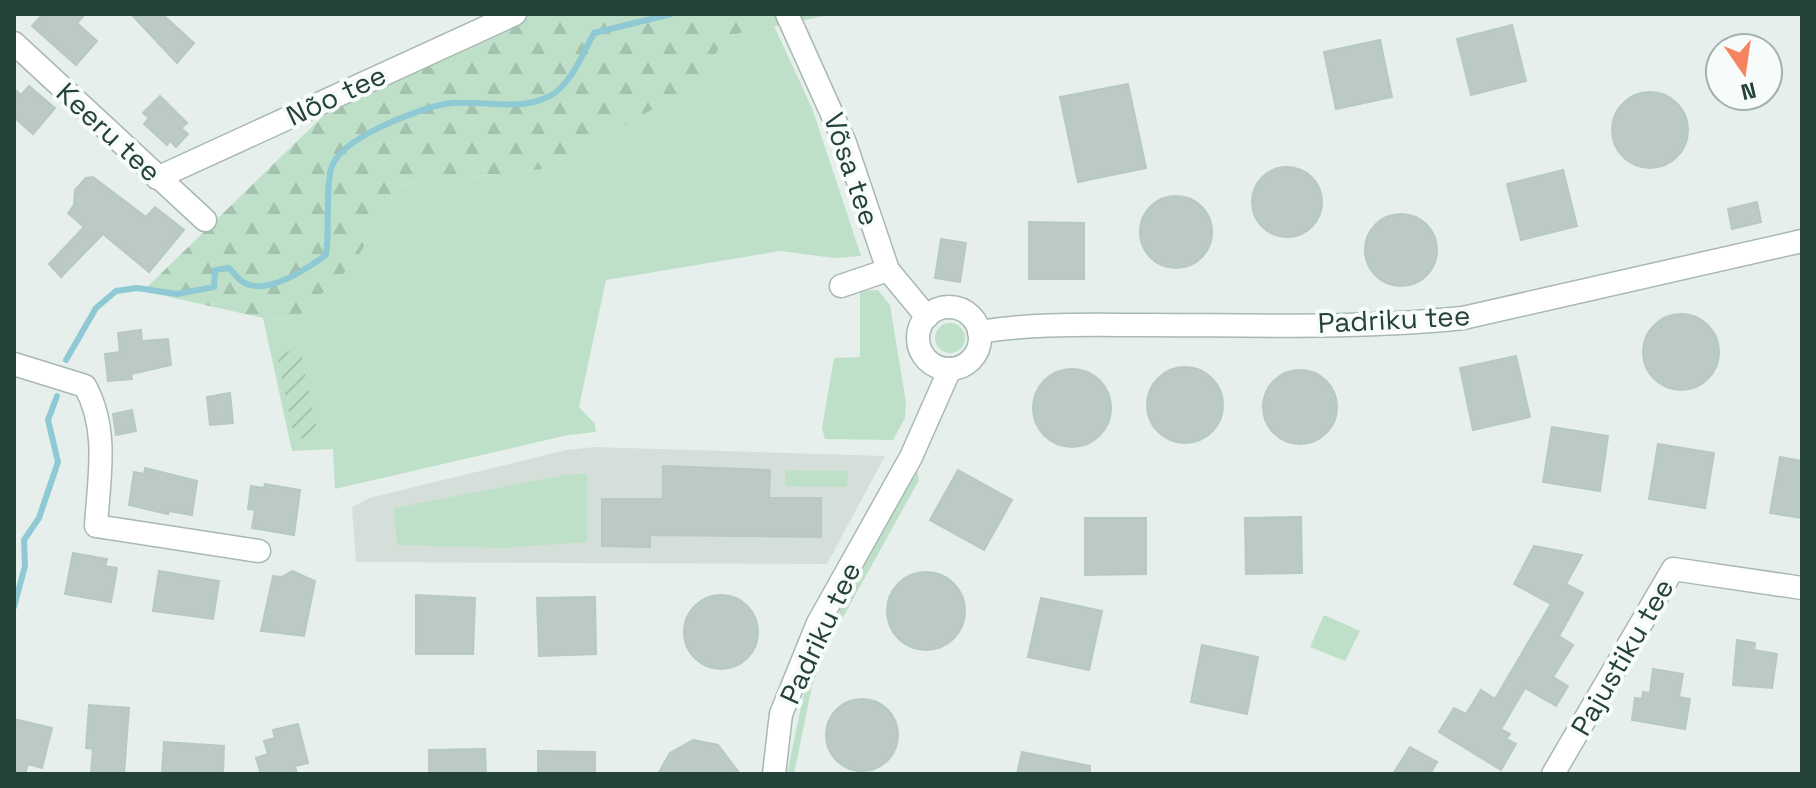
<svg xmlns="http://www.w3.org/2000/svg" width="1816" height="788" font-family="'Space Grotesk',sans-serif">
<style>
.built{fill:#d4dfda}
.green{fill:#bfe0c8}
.forest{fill:url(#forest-firs)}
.garden{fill:url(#garden-furrows)}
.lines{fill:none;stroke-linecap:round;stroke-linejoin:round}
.stream{stroke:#8ec9d4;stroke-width:6}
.building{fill:#bbcac4;stroke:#b8c9c2;stroke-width:2}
.minor-casing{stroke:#a8b8b2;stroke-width:25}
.minor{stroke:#fff;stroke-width:22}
.labels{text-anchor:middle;stroke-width:8;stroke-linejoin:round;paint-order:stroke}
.street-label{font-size:28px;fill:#24423a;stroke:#f7fbf9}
</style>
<defs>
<pattern id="forest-firs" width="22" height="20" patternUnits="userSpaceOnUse" patternTransform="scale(2)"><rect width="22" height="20" fill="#bfe0c8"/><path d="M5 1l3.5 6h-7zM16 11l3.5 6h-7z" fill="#a4c1ad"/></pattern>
<pattern id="garden-furrows" width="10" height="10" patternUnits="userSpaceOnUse" patternTransform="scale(2)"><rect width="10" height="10" fill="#bfe0c8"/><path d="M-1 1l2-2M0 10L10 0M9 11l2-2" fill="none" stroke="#a4c1ad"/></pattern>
</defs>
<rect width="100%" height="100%" fill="#e6efeb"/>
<!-- built -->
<polygon class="built" points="594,447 885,456 827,564 356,562 352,507 369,498 567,450"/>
<!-- green -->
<g class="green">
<polygon points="774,26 812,108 861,256 834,258 780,251 606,280 579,407 595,424 596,432 568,435 335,489 333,449 292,451 263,318 296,319 355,262 399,185 544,169 696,85 726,36"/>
<polygon points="878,290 890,305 906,403 905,418 893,440 825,439 822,428 834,358 860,357 860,291"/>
<circle cx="950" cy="338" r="15"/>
<polygon points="917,469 919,480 842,619 839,611"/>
<polygon points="785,470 848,471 847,487 785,486"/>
<polygon points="570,474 587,474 587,542 502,548 397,545 394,508"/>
<polygon points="1324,615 1360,631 1345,661 1310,647"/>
<polygon points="826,649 812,686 794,774 787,774 804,693 819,651"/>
</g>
<!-- forest -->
<polygon class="forest" points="523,14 834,14 726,36 697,85 544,169 399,185 355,262 296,319 263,318 143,291 323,116"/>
<!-- garden -->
<polygon class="garden" points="300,349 318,435 295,440 277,354"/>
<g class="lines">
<!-- stream -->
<g class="stream">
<path d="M66 360 96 308 116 291 137 288 177 294 214 287 215 270 229 268C233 272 238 279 243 282 266 297 308 268 326 255 330 228 325 194 331 169 338 139 417 109 445 104 478 98 514 113 548 97 570 87 583 53 594 33L671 14"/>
<polyline points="14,607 25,566 24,540 39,518 58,462 48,420 57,396"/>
</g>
</g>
<!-- building -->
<g class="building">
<polygon points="43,14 85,14 77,23 97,41 76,65 32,26"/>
<polygon points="131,14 162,14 194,43 177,63"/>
<polygon points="1512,25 1526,81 1471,95 1457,39"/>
<polygon points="1380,40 1392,97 1336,109 1324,52"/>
<polygon points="1128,84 1146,168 1078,182 1060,97"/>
<polygon points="29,86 55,108 33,134 14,117 14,89 21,95"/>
<circle cx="1650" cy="130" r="38"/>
<polygon points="160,96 187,123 181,128 188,134 176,147 170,141 167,145 144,124 149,118 143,113"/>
<circle cx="1287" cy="202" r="35"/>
<polygon points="1563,170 1577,226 1521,240 1507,184"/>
<polygon points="93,177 146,217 155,207 184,230 149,272 103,234 61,277 49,264 84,227 68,213 74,205 75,190 86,178"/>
<circle cx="1176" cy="232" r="36"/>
<polygon points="1757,202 1761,222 1732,229 1728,209"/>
<circle cx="1401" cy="250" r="36"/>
<polygon points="1029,222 1084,223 1084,279 1029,279"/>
<polygon points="941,239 966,243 960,282 935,278"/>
<circle cx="1681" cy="352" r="38"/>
<polygon points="141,330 142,341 168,339 171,365 131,374 132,379 108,381 105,354 120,352 118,333"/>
<polygon points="1516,356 1530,417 1473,430 1460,368"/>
<circle cx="1185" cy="405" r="38"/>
<circle cx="1072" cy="408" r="39"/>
<circle cx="1300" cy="407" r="37"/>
<polygon points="230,393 233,423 210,425 207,397"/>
<polygon points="132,410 136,431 116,435 113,414"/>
<polygon points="1552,427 1608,436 1600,491 1543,482"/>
<polygon points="1658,444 1714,453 1705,508 1649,499"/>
<polygon points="1780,457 1802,461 1802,518 1770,513"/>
<polygon points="663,466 770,470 769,498 821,498 821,537 650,535 650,547 602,546 602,499 663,499"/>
<polygon points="145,468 197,481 192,515 169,511 168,514 129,505 134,472 144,474"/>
<polygon points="958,470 1012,500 984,550 930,520"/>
<polygon points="265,484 300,490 294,535 252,528 255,510 248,509 251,486 264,488"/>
<polygon points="1301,517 1302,573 1246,574 1245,518"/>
<polygon points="1085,518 1146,518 1146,574 1085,575"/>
<polygon points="1534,546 1582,555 1566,584 1583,593 1559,636 1573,645 1553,677 1568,686 1556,706 1525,688 1501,729 1510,734 1506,739 1516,744 1501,770 1439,732 1454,708 1466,714 1481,690 1495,699 1551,604 1514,584"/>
<polygon points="73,553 107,559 105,566 117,568 111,602 65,594"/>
<polygon points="159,571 219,581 213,619 153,611"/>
<polygon points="292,571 315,581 304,636 261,631 273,576 282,577"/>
<circle cx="926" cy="611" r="39"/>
<circle cx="721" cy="632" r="37"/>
<polygon points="416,595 475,598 473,654 416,654"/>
<polygon points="595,597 596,654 539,656 537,598"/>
<polygon points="1041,598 1102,611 1089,670 1028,657"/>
<polygon points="1737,640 1755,643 1754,650 1777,654 1772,688 1733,685"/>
<polygon points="1202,645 1258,657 1247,714 1191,702"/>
<polygon points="1653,669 1683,674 1679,697 1690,699 1685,729 1632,720 1635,698 1642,699 1643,692 1650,693"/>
<circle cx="862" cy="735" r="36"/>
<polygon points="89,705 129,708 124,774 91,774 93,749 86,748"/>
<polygon points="14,719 52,728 42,768 28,764 25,774 14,774"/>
<polygon points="298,724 308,763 295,766 297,774 261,774 256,758 268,754 264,741 275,738 273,730"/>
<polygon points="693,740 718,745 740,774 658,774 670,753"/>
<polygon points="164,742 224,746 223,774 162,774"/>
<polygon points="1410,747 1437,762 1430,774 1393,774"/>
<polygon points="485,749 486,774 429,774 429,750"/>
<polygon points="538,751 595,752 595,774 538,774"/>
<polygon points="1022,752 1090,766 1090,774 1017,774"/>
</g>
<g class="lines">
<defs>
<g id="minor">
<polyline points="787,14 845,143 888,270 927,317"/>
<polyline points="14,43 205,220"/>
<polyline points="157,178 515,14"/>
<polyline points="841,286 888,270"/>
<circle cx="949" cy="338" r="31"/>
<path d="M979 332C1034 323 1088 325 1144 325 1250 325 1358 329 1463 318L1802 241"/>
<path d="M14 364 85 386C109 430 99 477 96 526L259 551"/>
<polyline points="774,774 781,714 818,623 911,457 950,369"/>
<polyline points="1553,774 1673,569 1802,588"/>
</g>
</defs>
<!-- minor casing -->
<use href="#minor" class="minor-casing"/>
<!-- minor -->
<use href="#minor" class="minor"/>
</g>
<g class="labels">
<!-- street labels -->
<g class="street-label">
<text transform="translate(336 95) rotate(-25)" y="10">Nõo tee</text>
<text transform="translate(109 132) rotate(43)" y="10">Keeru tee</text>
<text transform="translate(852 169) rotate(71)" y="10">Võsa tee</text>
<text transform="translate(1394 319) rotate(-3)" y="10">Padriku tee</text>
<text transform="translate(820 633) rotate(-65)" y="10">Padriku tee</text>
<text transform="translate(1622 657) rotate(-60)" y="10">Pajustiku tee</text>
</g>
</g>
<!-- border -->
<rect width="1816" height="788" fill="none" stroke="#24423a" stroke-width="32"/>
<!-- north arrow -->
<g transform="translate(1744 72) rotate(167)"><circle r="38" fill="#f7fbf9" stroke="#a3b1ad" stroke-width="2"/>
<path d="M0-6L14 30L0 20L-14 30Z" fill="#f4845f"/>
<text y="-12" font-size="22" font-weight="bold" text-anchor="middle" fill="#24423a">N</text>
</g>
</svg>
